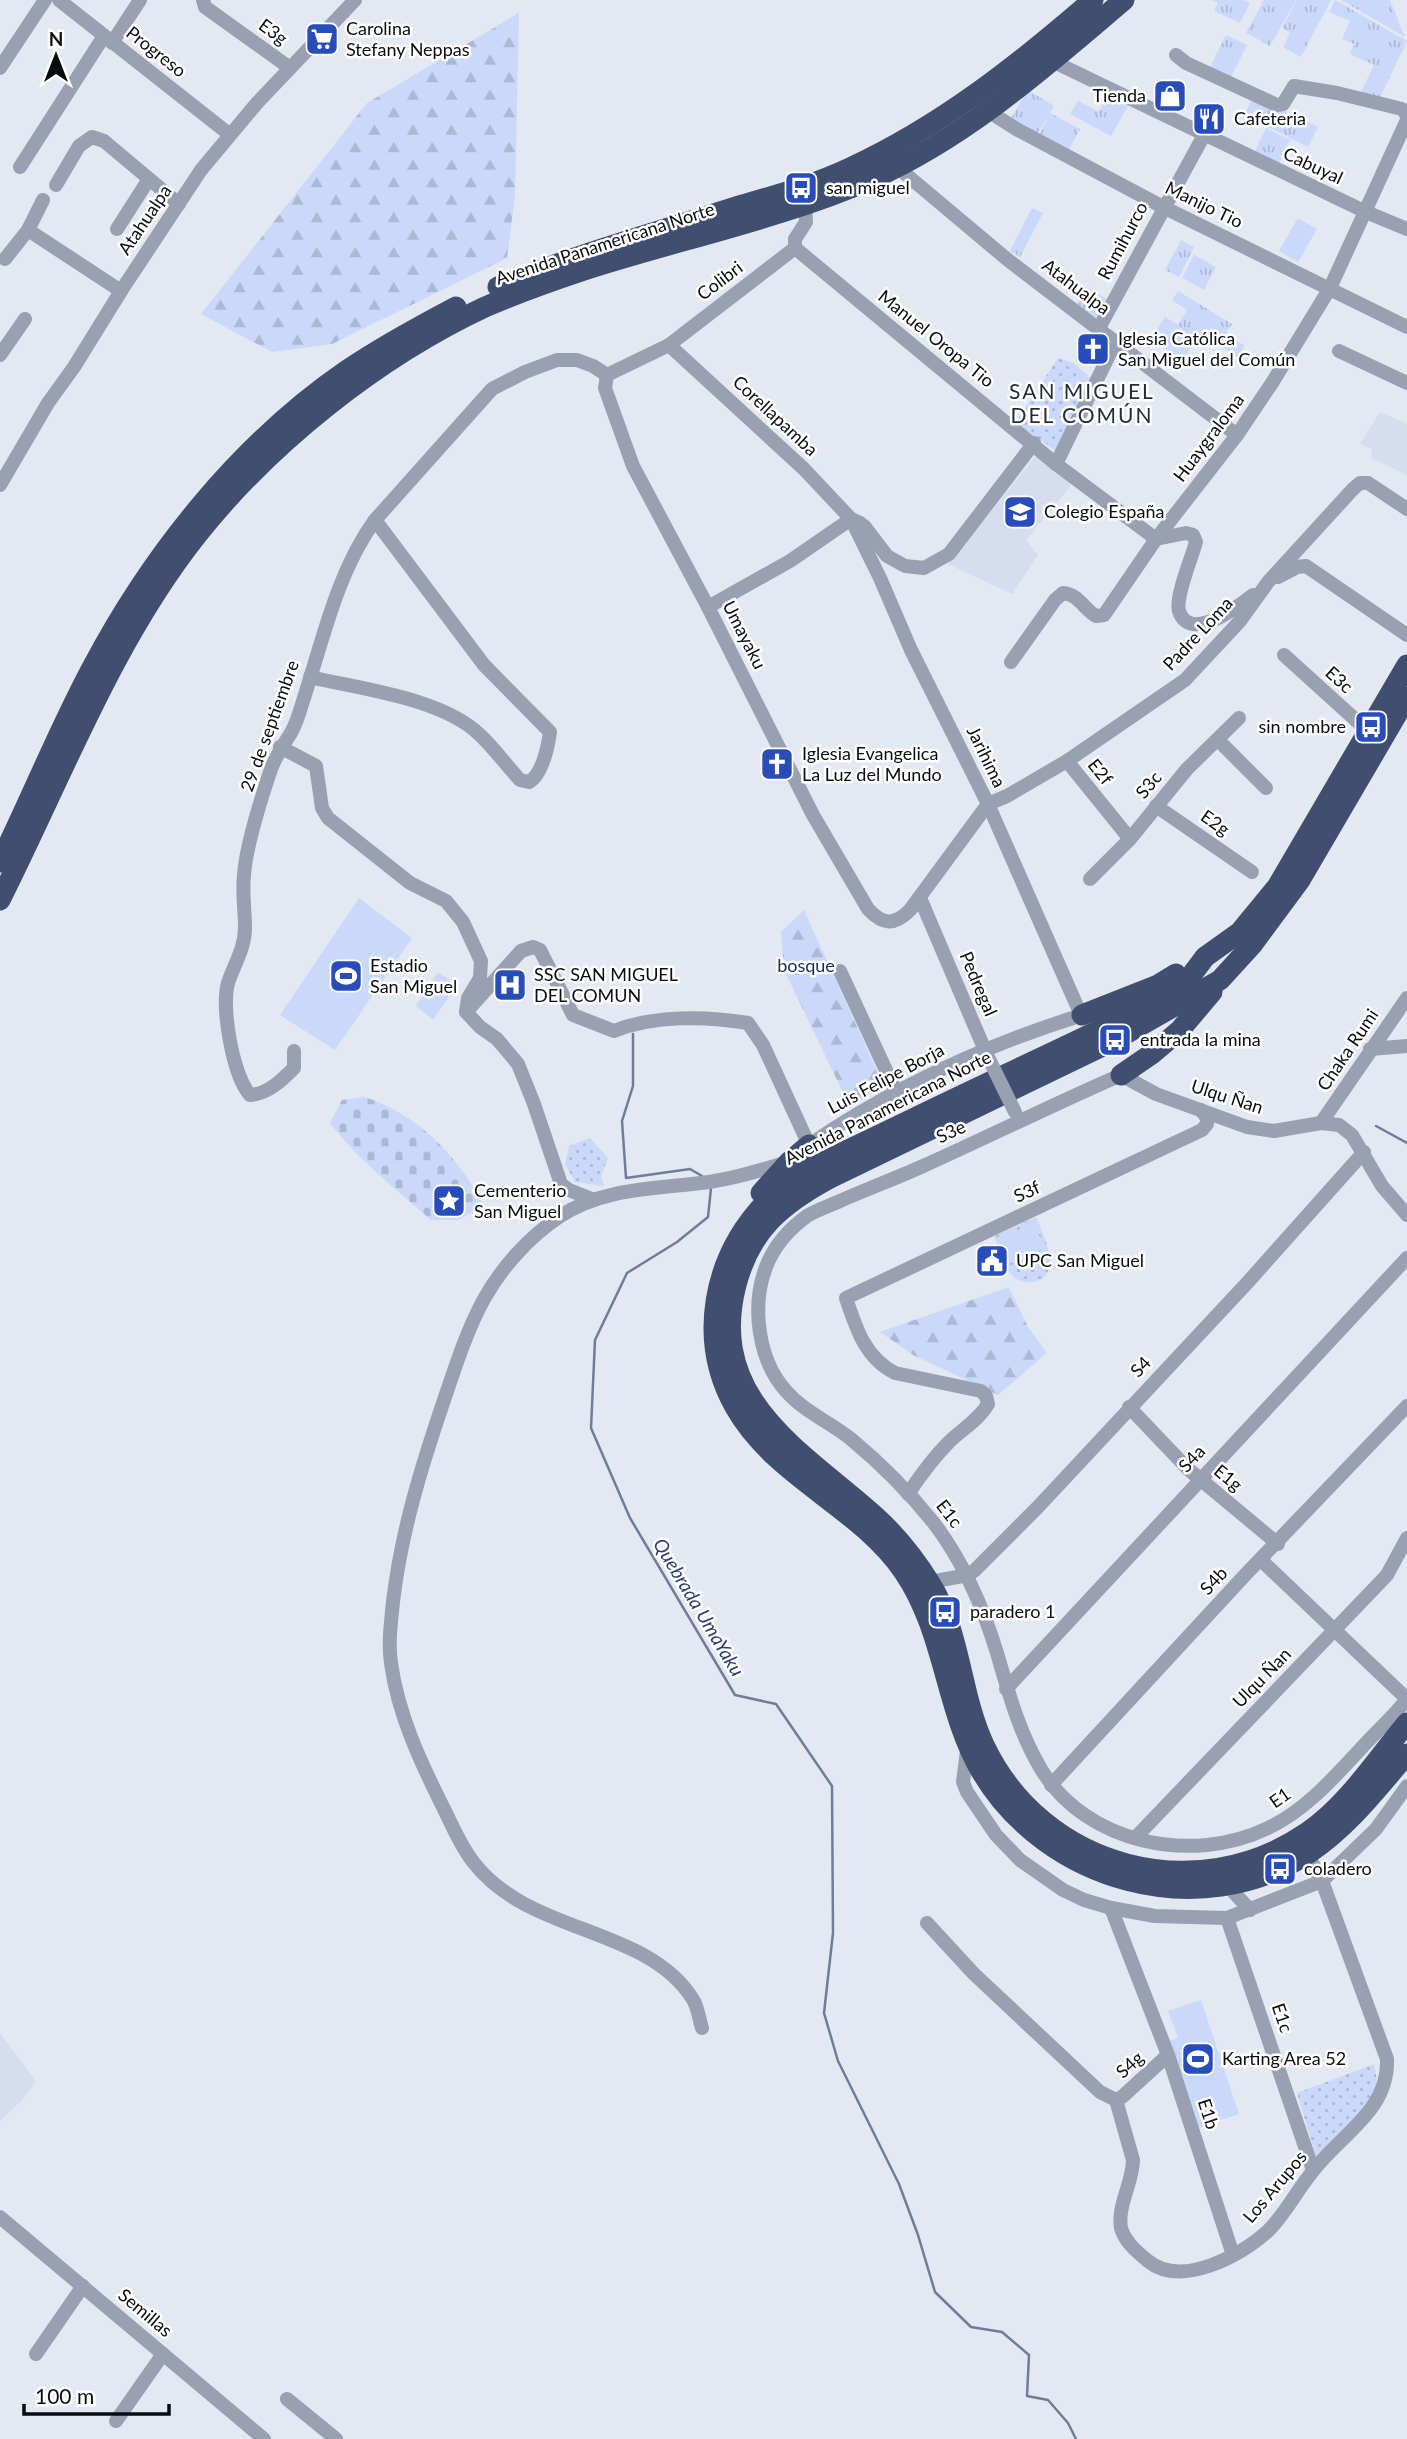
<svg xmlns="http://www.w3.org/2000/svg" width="1407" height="2439" font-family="Lato,sans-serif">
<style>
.built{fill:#d5ddee}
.grass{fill:url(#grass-tufts)}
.forest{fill:url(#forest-firs)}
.cemetery{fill:url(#cemetery-stones)}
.park{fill:url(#park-dots)}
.pitch{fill:#cad9fa}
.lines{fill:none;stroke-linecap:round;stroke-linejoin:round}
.stream{stroke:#707d9a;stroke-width:2.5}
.minor{stroke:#98a0b1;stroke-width:14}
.highway{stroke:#404f70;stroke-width:21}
.minor-bridge{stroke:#98a0b1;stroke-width:14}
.labels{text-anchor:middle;stroke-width:5;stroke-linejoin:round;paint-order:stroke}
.poi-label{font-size:18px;fill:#0a0c0f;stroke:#fff;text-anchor:start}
.street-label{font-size:18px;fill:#0a0c0f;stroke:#fff}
.park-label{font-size:18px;fill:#1a2c5c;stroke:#fff}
.water-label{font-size:19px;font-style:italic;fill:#2a3e70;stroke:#fff}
.quarter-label{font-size:21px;letter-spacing:2px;fill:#272b33;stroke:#fff}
</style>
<defs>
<pattern id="grass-tufts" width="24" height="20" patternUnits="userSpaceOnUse" patternTransform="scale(1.75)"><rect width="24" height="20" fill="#cad9fa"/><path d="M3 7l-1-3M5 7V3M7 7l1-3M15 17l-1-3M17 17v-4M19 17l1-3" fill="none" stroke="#acb9d5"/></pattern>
<pattern id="forest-firs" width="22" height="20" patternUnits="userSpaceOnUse" patternTransform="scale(1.75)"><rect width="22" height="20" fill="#cad9fa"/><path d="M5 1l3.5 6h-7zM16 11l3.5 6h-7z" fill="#acb9d5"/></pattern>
<pattern id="cemetery-stones" width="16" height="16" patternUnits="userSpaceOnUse" patternTransform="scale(1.75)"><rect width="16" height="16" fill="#cad9fa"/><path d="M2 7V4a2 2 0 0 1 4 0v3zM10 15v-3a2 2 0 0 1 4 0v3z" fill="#acb9d5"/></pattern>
<pattern id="park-dots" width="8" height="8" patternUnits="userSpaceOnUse" patternTransform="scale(1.75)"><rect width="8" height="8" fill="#cad9fa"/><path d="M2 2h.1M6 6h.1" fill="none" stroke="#acb9d5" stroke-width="1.8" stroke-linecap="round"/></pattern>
</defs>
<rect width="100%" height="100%" fill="#e3e8f2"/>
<!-- built -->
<g class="built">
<polygon points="1380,412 1407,424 1407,475 1371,458 1372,449 1360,444"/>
<polygon points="1039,452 1073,483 1026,540 1038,555 1012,594 948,564"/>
<polygon points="0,2033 36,2081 21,2101 0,2121"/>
</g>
<!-- grass -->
<g class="grass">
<polygon points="1212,0 1243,0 1250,3 1240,23 1214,11 1218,3"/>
<polygon points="1264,0 1296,0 1270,46 1246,33"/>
<polygon points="1297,0 1331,0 1301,57 1283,47 1290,33 1282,28"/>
<polygon points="1335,0 1407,41 1379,100 1361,92 1374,65 1350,54 1354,44 1342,39 1350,21 1329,12"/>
<polygon points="1341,0 1390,0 1405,37"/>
<polygon points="1226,35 1247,45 1231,77 1210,67"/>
<polygon points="1028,90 1054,106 1050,113 1080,129 1068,151 1039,135 1049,115 1037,134 1011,118"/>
<polygon points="1107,95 1128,106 1111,136 1070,114 1078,101 1099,112"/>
<polygon points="1254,96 1318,127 1308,147 1244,115"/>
<polygon points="1266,128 1290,140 1279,163 1255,151"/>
<polygon points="1032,208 1043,213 1020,257 1010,251"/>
<polygon points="1181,240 1194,247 1179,277 1165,270"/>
<polygon points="1194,255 1216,267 1204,290 1182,278"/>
<polygon points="1087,287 1108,300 1096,318 1076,305"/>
<polygon points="1178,291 1232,324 1226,334 1245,346 1238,357 1200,333 1183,360 1150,340 1165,317 1178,325 1187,310 1172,300"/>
</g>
<!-- forest -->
<g class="forest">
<polygon points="519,13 515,196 507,258 332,344 272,352 201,314 367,103"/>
<polygon points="804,910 884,1086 850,1107 784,970 781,932"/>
<polygon points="1009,1287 1028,1327 1047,1353 998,1395 913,1355 880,1332"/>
</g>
<!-- cemetery -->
<path class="cemetery" d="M364 1097C417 1113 459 1157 484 1206L458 1220H431C396 1189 358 1160 330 1123L342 1100Z"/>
<!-- park -->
<g class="park">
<polygon points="1058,358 1074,363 1093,381 1058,452 1015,423"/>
<polygon points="590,1138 608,1158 601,1176 604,1186 575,1182 565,1164 569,1146"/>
<path d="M1036 1217C1043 1234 1065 1277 1033 1282 1026 1283 1017 1281 1012 1275 1004 1267 999 1248 994 1236Z"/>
<path d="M1374 2064C1376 2072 1378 2083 1375 2091 1369 2110 1331 2142 1316 2157L1297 2093Z"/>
</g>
<!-- pitch -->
<g class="pitch">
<polygon points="1298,218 1317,229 1298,262 1279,251"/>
<polygon points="359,898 412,938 335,1050 280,1015"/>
<polygon points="438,972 457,985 433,1020 416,1006"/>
<polygon points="1033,1223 1045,1248 1010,1263 999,1239"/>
<polygon points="1201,2000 1239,2114 1198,2128 1169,2041 1178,2038 1168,2011"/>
</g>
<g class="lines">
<!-- stream -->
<g class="stream">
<polyline points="633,1034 633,1086 622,1121 626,1178 690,1169 702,1176"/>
<polyline points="1376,1126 1407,1143"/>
<polyline points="711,1188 708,1217 677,1242 627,1273 595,1340 591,1428 630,1518 735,1695 776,1704 832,1786 833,1933 824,2013 838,2061 899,2184 918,2235 935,2292 971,2327 1002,2332 1029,2355 1027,2396 1048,2400 1068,2423 1076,2439"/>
</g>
<!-- minor -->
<g class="minor">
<polyline points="59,0 229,134"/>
<polyline points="203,0 205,7 290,68"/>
<polyline points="112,43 140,0"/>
<polyline points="1176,55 1186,63 1277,105 1283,104 1294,86 1337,93 1402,109 1407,115"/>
<polyline points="1052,61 1366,212 1407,229"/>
<polyline points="0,68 45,0"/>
<polyline points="988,111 1018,130 1163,207 1407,327"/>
<polyline points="896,166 1008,260 1237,435"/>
<polyline points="20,167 104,36"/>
<polyline points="56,185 79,146 92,137 104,141 179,204"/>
<polyline points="117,229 149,179"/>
<polyline points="28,230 121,291"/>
<path d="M795 248 669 345 607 375 605 388 633 466 708 607 813 815 868 909C883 925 894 926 910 910L988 804 1007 796 1067 761 1185 680 1240 621 1268 582 1353 489 1360 483H1368L1407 509"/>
<path d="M795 248 1056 464 1156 539 1186 533 1193 535 1196 542C1192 557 1175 597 1179 611 1190 644 1239 606 1253 595"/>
<polyline points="795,248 795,239 806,222 805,206"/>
<polyline points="5,259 28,230 43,200"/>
<polyline points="1099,328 1204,135"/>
<polyline points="669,345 804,469 851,519 860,523 865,527 887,556 905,566 924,568 949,554 1034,443"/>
<polyline points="1339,351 1407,383"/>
<polyline points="0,355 25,319"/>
<polyline points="1056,464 1116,341"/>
<polyline points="0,485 48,403 74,367 121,291 201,170 257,103 355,0"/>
<polyline points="1278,577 1297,567 1306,566 1407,635"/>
<polyline points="708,607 790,561 851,519 880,578 911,650 988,804 1081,1015"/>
<polyline points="1284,655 1369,732"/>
<path d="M1011 662 1055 600 1063 593C1078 594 1084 609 1096 616L1104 615 1156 539 1237 435 1272 383 1330 288 1407 120V115"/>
<path d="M310 677C360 689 442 698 480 735 494 748 506 765 520 780L529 782C542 775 548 747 550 732L484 665 375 520"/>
<polyline points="1218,740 1266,788"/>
<polyline points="280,747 316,766 322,808 328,818 410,883 446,901 463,922 481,961 480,978 468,998 466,1012 480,1027 497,1039 518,1064 534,1104 561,1184 569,1190 594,1200"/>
<polyline points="1067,761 1130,839"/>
<polyline points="1156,806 1252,872"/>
<polyline points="1090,879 1130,839 1187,769 1239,718"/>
<polyline points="920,898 987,1055"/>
<polyline points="840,971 897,1094"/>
<path d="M466 1012 521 951 533 947 540 950 573 1015 614 1031C654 1015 706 1016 748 1023L763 1045 809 1145C893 1088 986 1045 1082 1015"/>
<polyline points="1370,1049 1407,1046"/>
<path d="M294 1051V1068C282 1080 268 1094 250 1095 233 1076 221 1008 228 983 234 965 245 948 245 928 245 910 242 893 244 875 246 847 261 799 270 772 275 756 284 745 292 731 297 722 300 711 303 701 323 640 337 572 375 520L492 389 525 372 557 360H577L593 366 607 375"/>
<polyline points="1321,1123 1407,998"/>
<path d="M1407 1215 1382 1186 1352 1135 1339 1125 1321 1123 1274 1131 1247 1127 1156 1094 1121 1075C1054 1104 988 1137 921 1167 894 1179 867 1189 840 1201 829 1206 817 1210 807 1216 789 1229 774 1246 766 1267 751 1306 758 1360 786 1391 804 1412 830 1422 851 1439 881 1464 909 1492 933 1522 963 1561 983 1607 997 1653 1009 1694 1019 1732 1041 1769 1086 1844 1192 1865 1268 1828 1307 1810 1338 1773 1367 1742 1380 1728 1395 1715 1407 1699"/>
<polyline points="1129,1407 1188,1469 1278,1544"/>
<path d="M908 1494C920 1476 933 1458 949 1442 961 1430 979 1420 988 1404L986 1396 981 1391 895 1373C865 1358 856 1328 846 1298L1202 1130 1207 1124V1118L1201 1110"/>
<polyline points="1261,1560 1407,1699"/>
<polyline points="930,1582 968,1575 975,1570 1037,1508 1248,1282 1364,1152"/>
<polyline points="1006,1689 1407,1258"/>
<polyline points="968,1743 963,1782 967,1792 996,1835 1020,1860 1063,1890 1084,1900 1111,1908 1155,1916 1227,1918 1322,1881 1376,1829 1407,1786"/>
<polyline points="1051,1785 1246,1574 1407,1406"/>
<polyline points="1135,1838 1387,1575 1407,1538"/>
<polyline points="1228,1886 1250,1910"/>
<polyline points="1111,1908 1168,2055 1233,2255"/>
<polyline points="1227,1918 1313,2170"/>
<path d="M927 1923 974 1974 1100 2092 1116 2100 1133 2160C1133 2182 1117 2206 1121 2228 1125 2242 1137 2252 1148 2261 1181 2288 1241 2256 1268 2231 1286 2213 1297 2190 1313 2171 1341 2134 1389 2111 1387 2059L1322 1881 1307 1854"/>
<path d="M702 2028C699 2019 698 2006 692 1998 646 1926 530 1935 474 1863 461 1847 453 1827 444 1809 421 1763 398 1715 391 1663 388 1643 391 1622 393 1602 401 1533 421 1468 443 1403 455 1368 466 1332 484 1299 502 1267 529 1237 559 1217 603 1187 659 1189 709 1182 736 1178 762 1170 788 1162"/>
<polyline points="1116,2100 1122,2097 1168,2055"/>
<polyline points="0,2217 264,2439"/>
<polyline points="36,2354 83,2286"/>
<polyline points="287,2399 336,2439"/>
<polyline points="116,2421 163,2354"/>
</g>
<!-- highway -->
<g class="highway">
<path d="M498 287C576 254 658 232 739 206 777 195 814 185 850 168 941 126 1018 65 1093 0"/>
<path d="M1407 665 1277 887 1240 932 1205 957 1190 977 1159 1001C1071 1045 981 1085 892 1129 852 1149 797 1170 765 1203 713 1258 697 1339 735 1407 775 1478 859 1506 904 1572 945 1632 945 1709 981 1771 1046 1882 1200 1925 1309 1853 1348 1827 1377 1789 1407 1754"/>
<path d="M1407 697 1300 880 1252 945 1220 980 1115 1040 830 1178C782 1204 750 1230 736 1285 706 1401 803 1451 875 1516 896 1535 915 1559 930 1583 961 1632 960 1694 984 1745 1043 1869 1196 1909 1308 1832 1348 1804 1376 1760 1407 1723"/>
<path d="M0 862C32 797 59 729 93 666 153 553 240 444 346 371 381 347 418 327 456 307"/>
<path d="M0 900C61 779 112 642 197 535 270 443 378 357 485 307 517 293 551 281 584 270 680 239 780 219 872 179 967 137 1046 66 1124 0"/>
<polyline points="1082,1015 1158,985 1176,974"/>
<polyline points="1121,1075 1153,1053 1180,1030 1212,992"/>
<polyline points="761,1193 789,1162 809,1145"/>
</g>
<!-- minor-bridge -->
<polyline class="minor-bridge" points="987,1055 1015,1112"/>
</g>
<!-- icons -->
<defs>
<symbol id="supermarket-square" viewBox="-11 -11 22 22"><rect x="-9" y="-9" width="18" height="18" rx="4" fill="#294cbb" stroke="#fff"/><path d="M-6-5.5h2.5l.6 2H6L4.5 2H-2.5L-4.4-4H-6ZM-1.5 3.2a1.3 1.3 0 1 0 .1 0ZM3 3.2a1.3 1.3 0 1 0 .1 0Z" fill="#fff"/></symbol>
<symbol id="shop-square" viewBox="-11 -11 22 22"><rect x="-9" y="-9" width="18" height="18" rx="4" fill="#294cbb" stroke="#fff"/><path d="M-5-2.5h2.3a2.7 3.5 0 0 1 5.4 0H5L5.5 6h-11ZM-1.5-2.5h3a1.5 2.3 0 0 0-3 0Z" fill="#fff"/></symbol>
<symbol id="restaurant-square" viewBox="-11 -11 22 22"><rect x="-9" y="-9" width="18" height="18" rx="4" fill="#294cbb" stroke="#fff"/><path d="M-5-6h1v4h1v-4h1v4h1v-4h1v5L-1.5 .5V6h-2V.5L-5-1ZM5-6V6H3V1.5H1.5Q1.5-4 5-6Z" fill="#fff"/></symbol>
<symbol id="bus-square" viewBox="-11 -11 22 22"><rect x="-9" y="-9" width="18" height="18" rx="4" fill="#294cbb" stroke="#fff"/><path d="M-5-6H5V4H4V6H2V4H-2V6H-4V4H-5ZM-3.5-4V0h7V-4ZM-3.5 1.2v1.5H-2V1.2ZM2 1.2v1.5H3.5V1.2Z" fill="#fff"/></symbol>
<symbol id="church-square" viewBox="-11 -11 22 22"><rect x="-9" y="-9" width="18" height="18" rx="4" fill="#294cbb" stroke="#fff"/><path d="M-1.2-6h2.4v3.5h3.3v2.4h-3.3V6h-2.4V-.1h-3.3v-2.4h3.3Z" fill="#fff"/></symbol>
<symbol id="university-square" viewBox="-11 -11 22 22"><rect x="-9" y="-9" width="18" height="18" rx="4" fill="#294cbb" stroke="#fff"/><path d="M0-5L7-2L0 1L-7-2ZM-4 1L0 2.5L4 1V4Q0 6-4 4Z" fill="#fff"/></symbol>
<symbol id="stadium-square" viewBox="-11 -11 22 22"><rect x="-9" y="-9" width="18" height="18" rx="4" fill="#294cbb" stroke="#fff"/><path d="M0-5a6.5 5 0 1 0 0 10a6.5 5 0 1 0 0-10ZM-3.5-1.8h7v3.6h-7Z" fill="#fff"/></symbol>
<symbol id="hospital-square" viewBox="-11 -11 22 22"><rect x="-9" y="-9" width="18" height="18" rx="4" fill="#294cbb" stroke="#fff"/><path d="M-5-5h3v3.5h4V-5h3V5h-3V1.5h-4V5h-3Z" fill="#fff"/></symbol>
<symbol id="sight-square" viewBox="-11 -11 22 22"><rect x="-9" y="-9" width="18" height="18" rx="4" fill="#294cbb" stroke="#fff"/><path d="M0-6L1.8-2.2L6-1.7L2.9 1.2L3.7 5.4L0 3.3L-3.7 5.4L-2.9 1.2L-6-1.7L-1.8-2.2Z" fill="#fff"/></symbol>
<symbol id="civic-square" viewBox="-11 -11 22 22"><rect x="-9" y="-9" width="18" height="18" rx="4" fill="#294cbb" stroke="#fff"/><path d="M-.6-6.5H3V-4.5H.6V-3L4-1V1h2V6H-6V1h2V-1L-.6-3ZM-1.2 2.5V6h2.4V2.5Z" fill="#fff"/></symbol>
</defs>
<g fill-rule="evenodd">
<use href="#supermarket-square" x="303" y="20" width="38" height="38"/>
<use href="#shop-square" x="1151" y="77" width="38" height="38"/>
<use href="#restaurant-square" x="1190" y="100" width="38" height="38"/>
<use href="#bus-square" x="782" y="169" width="38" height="38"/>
<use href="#church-square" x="1074" y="330" width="38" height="38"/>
<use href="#university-square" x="1001" y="493" width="38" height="38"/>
<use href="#bus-square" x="1352" y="708" width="38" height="38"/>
<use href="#church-square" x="758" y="745" width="38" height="38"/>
<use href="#stadium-square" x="327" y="957" width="38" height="38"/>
<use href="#hospital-square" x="491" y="966" width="38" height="38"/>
<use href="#bus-square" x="1096" y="1021" width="38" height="38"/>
<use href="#sight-square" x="430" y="1182" width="38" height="38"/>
<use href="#civic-square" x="973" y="1242" width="38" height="38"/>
<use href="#bus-square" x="926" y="1593" width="38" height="38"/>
<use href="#bus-square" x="1261" y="1850" width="38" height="38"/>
<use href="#stadium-square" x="1179" y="2040" width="38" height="38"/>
</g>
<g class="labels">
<!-- poi labels -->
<g class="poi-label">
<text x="346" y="35">Carolina<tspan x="346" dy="21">Stefany Neppas</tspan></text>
<text x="1146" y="102" text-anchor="end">Tienda</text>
<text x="1234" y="125">Cafeteria</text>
<text x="826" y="194">san miguel</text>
<text x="1118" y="345">Iglesia Católica<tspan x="1118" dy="21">San Miguel del Común</tspan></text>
<text x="1044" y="518">Colegio España</text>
<text x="1346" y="733" text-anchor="end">sin nombre</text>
<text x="802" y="760">Iglesia Evangelica<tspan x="802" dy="21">La Luz del Mundo</tspan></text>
<text x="370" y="972">Estadio<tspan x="370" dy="21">San Miguel</tspan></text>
<text x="534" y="981">SSC SAN MIGUEL<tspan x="534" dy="21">DEL COMUN</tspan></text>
<text x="1140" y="1046">entrada la mina</text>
<text x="474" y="1197">Cementerio<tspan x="474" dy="21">San Miguel</tspan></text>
<text x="1016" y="1267">UPC San Miguel</text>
<text x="970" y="1618">paradero 1</text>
<text x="1304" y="1875">coladero</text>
<text x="1222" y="2065">Karting Area 52</text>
</g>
<!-- street labels -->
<g class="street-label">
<text transform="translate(273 32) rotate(36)" y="6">E3g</text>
<text transform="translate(156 52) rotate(38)" y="6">Progreso</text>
<text transform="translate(1313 166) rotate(25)" y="6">Cabuyal</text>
<text transform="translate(1204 205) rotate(26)" y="6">Manijo Tio</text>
<text transform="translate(145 220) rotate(-56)" y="6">Atahualpa</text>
<text transform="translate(1123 241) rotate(-62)" y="6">Rumihurco</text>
<text transform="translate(605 244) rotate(-18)" y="6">Avenida Panamericana Norte</text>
<text transform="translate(720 281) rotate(-37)" y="6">Colibri</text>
<text transform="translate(1076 287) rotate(37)" y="6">Atahualpa</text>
<text transform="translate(936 339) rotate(39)" y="6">Manuel Oropa Tio</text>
<text transform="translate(775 416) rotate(43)" y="6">Corellapamba</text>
<text transform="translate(1209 438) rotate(-53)" y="6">Huaygraloma</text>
<text transform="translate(1198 634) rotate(-47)" y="6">Padre Loma</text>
<text transform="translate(744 635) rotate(63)" y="6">Umayaku</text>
<text transform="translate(1339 680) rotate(42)" y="6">E3c</text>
<text transform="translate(270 726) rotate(-70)" y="6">29 de septiembre</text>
<text transform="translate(986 757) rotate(64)" y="6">Jarihima</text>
<text transform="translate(1100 772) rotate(51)" y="6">E2f</text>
<text transform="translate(1149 785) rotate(-50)" y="6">S3c</text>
<text transform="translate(1215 823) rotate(35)" y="6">E2g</text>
<text transform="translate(978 984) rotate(67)" y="6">Pedregal</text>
<text transform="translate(1348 1050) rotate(-56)" y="6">Chaka Rumi</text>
<text transform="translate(886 1079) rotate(-28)" y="6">Luis Felipe Borja</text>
<text transform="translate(1227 1097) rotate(18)" y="6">Ulqu Ñan</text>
<text transform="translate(888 1108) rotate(-27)" y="6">Avenida Panamericana Norte</text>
<text transform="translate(951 1132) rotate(-25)" y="6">S3e</text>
<text transform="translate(1027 1192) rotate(-25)" y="6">S3f</text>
<text transform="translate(1141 1367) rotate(-46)" y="6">S4</text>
<text transform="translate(1192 1459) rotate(-47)" y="6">S4a</text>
<text transform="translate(1228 1478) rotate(40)" y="6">E1g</text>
<text transform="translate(949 1514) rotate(52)" y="6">E1c</text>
<text transform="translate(1214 1581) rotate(-47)" y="6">S4b</text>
<text transform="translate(1262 1678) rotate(-46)" y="6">Ulqu Ñan</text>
<text transform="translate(1280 1798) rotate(-35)" y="6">E1</text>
<text transform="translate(1282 2018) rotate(71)" y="6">E1c</text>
<text transform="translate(1130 2065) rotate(-42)" y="6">S4g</text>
<text transform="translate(1208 2114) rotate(72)" y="6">E1b</text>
<text transform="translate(1275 2187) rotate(-50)" y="6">Los Arupos</text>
<text transform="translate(145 2313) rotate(40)" y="6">Semillas</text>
</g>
<!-- park labels -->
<g class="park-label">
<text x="806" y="972">bosque</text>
</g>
<!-- water labels -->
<g class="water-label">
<text transform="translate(699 1607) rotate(59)" y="7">Quebrada UmaYaku</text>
</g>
<!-- quarter labels -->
<g class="quarter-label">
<text x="1082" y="399">SAN MIGUEL<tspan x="1082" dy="24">DEL COMÚN</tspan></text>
</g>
</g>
<!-- north arrow -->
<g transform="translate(56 56)" stroke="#ffffff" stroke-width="5" paint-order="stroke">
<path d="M0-5L12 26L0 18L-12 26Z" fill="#0a0c0f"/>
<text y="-10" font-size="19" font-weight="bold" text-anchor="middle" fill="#0a0c0f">N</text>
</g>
<!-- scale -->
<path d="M24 2404v10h145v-10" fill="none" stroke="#0a0c0f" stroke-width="3.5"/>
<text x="35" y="2404" font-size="21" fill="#0a0c0f" stroke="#ffffff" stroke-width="5" paint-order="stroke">100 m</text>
</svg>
